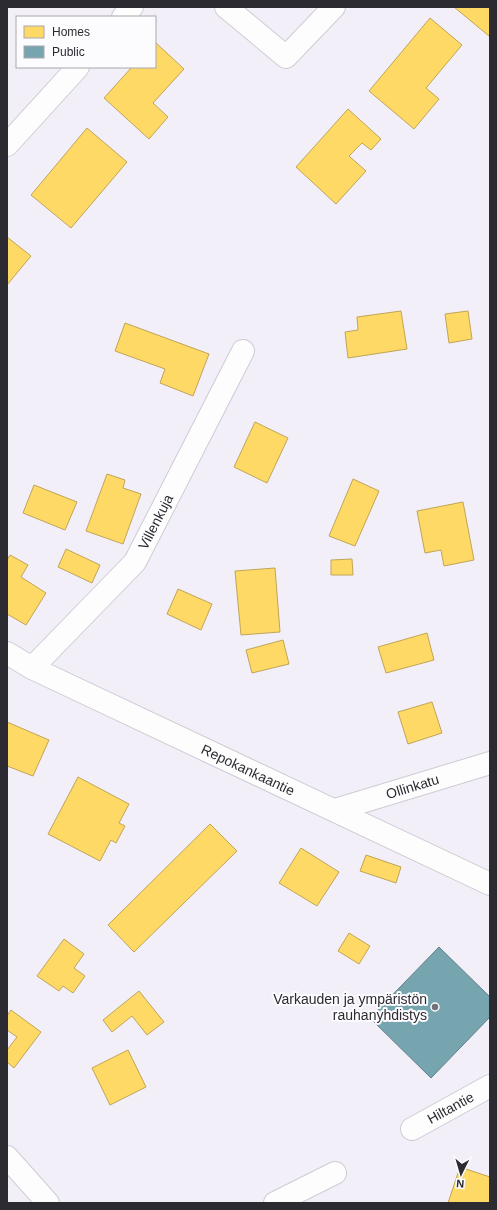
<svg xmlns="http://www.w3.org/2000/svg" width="497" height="1210" font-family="Helvetica,sans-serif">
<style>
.homes{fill:#ffd966;stroke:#c0a556}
.public{fill:#76a5af;stroke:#60808a}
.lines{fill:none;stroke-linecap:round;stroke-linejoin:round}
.street-casing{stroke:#ceccd3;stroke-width:24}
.street{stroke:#fdfdfe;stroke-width:22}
.poi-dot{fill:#727078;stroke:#fcfbfe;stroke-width:1.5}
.labels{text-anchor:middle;stroke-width:4;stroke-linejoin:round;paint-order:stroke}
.street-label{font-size:14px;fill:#2d2b32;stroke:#fcfbfe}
.poi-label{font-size:14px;fill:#2d2b32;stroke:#fcfbfe;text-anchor:end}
</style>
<rect width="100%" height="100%" fill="#f2eff9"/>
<!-- homes -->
<g class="homes">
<polygon points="454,7 490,7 490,35 489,36"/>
<polygon points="430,18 462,45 426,88 439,99 414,129 369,91"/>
<polygon points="155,42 184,69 153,103 168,117 149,139 104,98 132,67 155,67"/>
<polygon points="348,109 381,139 371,150 362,143 349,156 366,171 336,204 296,167"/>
<polygon points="87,128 127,162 71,228 31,195"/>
<polygon points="7,237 31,256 7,285"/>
<polygon points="401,311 407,349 348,358 345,332 358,330 357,317"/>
<polygon points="468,311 472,339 449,343 445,314"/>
<polygon points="125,323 209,354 193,396 160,383 165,369 115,351"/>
<polygon points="255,422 288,438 267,483 234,467"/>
<polygon points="107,474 125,480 123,488 141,494 123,544 86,531"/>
<polygon points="353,479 379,491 355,546 329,536"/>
<polygon points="34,485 77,502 65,530 23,513"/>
<polygon points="463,502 474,560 444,566 441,550 425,553 417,511"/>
<polygon points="66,549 100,565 92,583 58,567"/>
<polygon points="10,555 28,565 21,577 46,593 26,625 7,614 7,560"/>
<polygon points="352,559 353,575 331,575 331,560"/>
<polygon points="275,568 280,632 241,635 235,571"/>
<polygon points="178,589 212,604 201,630 167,614"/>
<polygon points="427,633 434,660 386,673 378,647"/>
<polygon points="283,640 289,664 252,673 246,650"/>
<polygon points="432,702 442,733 408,744 398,712"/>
<polygon points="7,722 49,740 33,776 7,766"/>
<polygon points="78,777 129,804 119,823 125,826 116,843 111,840 100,861 48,834"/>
<polygon points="210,824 237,851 134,952 108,925"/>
<polygon points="301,848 339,872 317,906 279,883"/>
<polygon points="366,855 401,867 396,883 360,871"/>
<polygon points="349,933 370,946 359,964 338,951"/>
<polygon points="64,939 84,954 74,968 85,976 73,993 63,986 59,991 37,976"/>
<polygon points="139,991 164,1022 147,1035 132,1016 112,1032 103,1020"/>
<polygon points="11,1010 41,1032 14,1068 7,1062 7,1050 17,1037 7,1030 7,1016"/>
<polygon points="128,1050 146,1087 110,1105 92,1068"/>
<polygon points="460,1167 490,1177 490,1203 448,1203"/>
</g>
<!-- public -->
<polygon class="public" points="439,947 490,997 490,1017 431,1078 370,1018"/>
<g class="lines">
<defs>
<g id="street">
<polyline points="226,7 286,57 334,7"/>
<polyline points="123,17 132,7"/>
<polyline points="7,145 78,67"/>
<path id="s1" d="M7 653 32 668 490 884"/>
<path id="s2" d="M32 668 135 562 243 351"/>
<path id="s3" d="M335 810 490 763"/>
<path id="s4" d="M412 1129 490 1086"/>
<polyline points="7,1157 48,1203"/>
<polyline points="275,1203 335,1173"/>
</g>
</defs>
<!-- street casing -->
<use href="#street" class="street-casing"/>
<!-- street -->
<use href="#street" class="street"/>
</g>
<!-- markers -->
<circle class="poi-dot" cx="435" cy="1007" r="4"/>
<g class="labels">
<!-- street labels -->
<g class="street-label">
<text dy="5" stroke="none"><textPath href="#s2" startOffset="193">Villenkuja</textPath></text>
<text dy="5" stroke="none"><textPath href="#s1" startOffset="268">Repokankaantie</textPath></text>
<text dy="5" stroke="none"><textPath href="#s3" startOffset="81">Ollinkatu</textPath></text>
<text dy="5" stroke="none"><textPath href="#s4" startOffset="44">Hiltantie</textPath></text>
</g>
<!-- poi labels -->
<g class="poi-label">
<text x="427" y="1004">Varkauden ja ympäristön<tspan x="427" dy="16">rauhanyhdistys</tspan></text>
</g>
</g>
<!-- border -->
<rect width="497" height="1210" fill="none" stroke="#2d2b32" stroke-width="16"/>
<!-- legend -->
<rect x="16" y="16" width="140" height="52" fill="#fcfbfe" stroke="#a9a8ac"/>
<rect x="24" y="26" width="20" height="12" fill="#ffd966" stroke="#a9a8ac"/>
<text x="52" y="36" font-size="12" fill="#2d2b32">Homes</text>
<rect x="24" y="46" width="20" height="12" fill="#76a5af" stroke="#a9a8ac"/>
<text x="52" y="56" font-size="12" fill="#2d2b32">Public</text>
<!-- north arrow -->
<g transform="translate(461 1174) rotate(185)" stroke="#fcfbfe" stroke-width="3" paint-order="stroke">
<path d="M0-3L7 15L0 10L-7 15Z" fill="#2d2b32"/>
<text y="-6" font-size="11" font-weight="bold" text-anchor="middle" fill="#2d2b32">N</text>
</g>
</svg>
